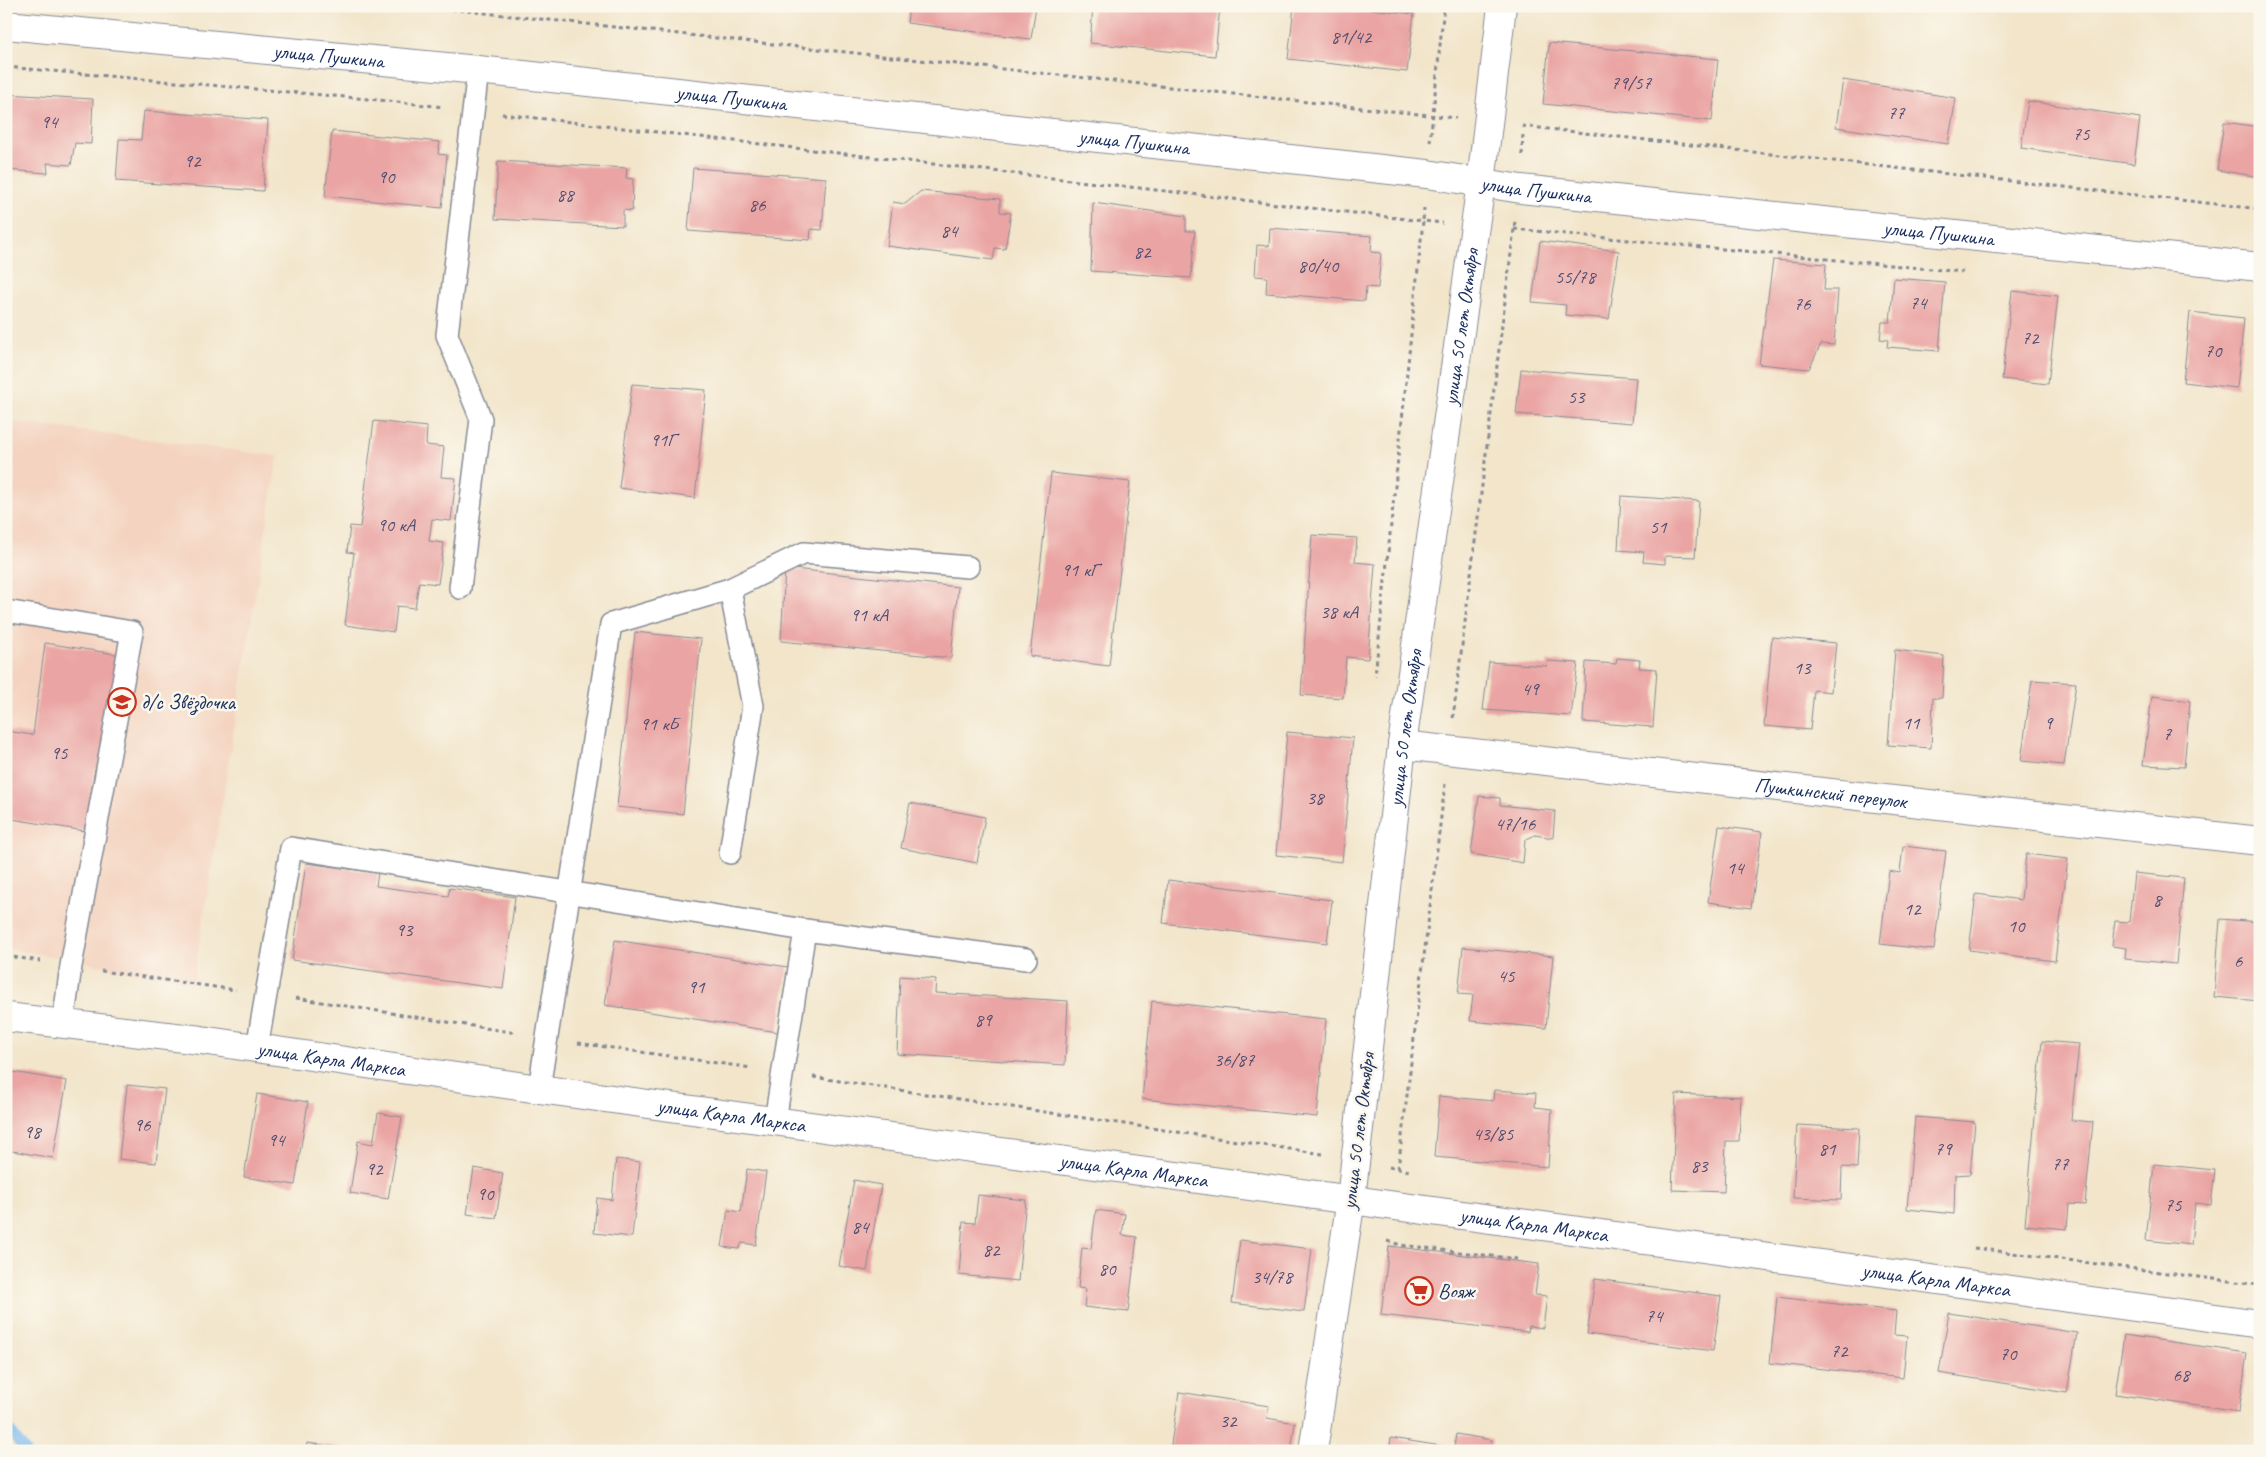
<svg xmlns="http://www.w3.org/2000/svg" width="2266" height="1457" font-family="Caveat,sans-serif">
<style>
.built{fill:#f4d3c0}
.lines{fill:none;stroke-linecap:round;stroke-linejoin:round}
.stream{stroke:#7cbaef;stroke-width:11}
.building{fill:#eaa4a3}
.service-casing{stroke:#868a94;stroke-width:24}
.minor-casing{stroke:#868a94;stroke-width:30}
.tertiary-casing{stroke:#868a94;stroke-width:30}
.secondary-casing{stroke:#868a94;stroke-width:30}
.path{stroke:#868a94;stroke-width:3;stroke-dasharray:4 4;stroke-linecap:butt}
.service{stroke:#fff;stroke-width:21}
.minor{stroke:#fff;stroke-width:28}
.tertiary{stroke:#fff;stroke-width:28}
.secondary{stroke:#fff;stroke-width:28}
.labels{text-anchor:middle;stroke-width:5;stroke-linejoin:round;paint-order:stroke}
.number-label{font-size:19px;fill:#4f4c6f}
.street-label{font-size:21px;fill:#1b2f5e;stroke:#fbf7ec}
.poi-label{font-size:21px;fill:#1b2f5e;stroke:#fbf7ec;text-anchor:start}
</style>
<rect width="100%" height="100%" fill="#fbf7ec"/>
<filter id="ink" filterUnits="userSpaceOnUse"><feTurbulence type="fractalNoise" baseFrequency=".02" numOctaves="2"/><feDisplacementMap in="SourceGraphic" scale="10" xChannelSelector="R" yChannelSelector="G"/><feConvolveMatrix kernelMatrix="1 2 1 2 8 2 1 2 1" color-interpolation-filters="sRGB"/></filter>
<filter id="wash" filterUnits="userSpaceOnUse"><feTurbulence type="fractalNoise" baseFrequency=".0096" numOctaves="4" result="noise"/><feDisplacementMap in="SourceGraphic" scale="20" xChannelSelector="R" yChannelSelector="G"/><feGaussianBlur stdDeviation="1.12" result="paint"/><feColorMatrix in="noise" values="0 0 0 0 0 0 0 0 0 0 0 0 0 0 0 0 0 1.4 0 .05"/><feComposite in="paint" operator="in"/></filter>
<g filter="url(#wash)">
<rect width="100%" height="100%" fill="#f2e5ca"/>
<!-- built -->
<polygon class="built" points="6,421 278,456 193,983 6,948"/>
<g class="lines">
<!-- stream -->
<polyline class="stream" points="6,1426 25,1451"/>
</g>
<g id="blocks">
<!-- building -->
<g class="building">
<polygon points="797,6 846,6 845,12"/>
<polygon points="909,6 1036,6 1031,39 907,23"/>
<polygon points="1093,6 1220,6 1215,56 1090,43"/>
<polygon points="1294,6 1346,6 1414,14 1407,72 1288,59"/>
<polygon points="1549,43 1718,59 1712,121 1543,104"/>
<polygon points="1843,80 1956,98 1948,144 1836,127"/>
<polygon points="6,94 93,99 91,144 75,143 71,165 47,163 48,173 6,170"/>
<polygon points="2028,101 2140,118 2134,164 2021,148"/>
<polygon points="144,111 268,120 263,191 116,181 119,139 141,140"/>
<polygon points="2224,122 2260,127 2260,177 2217,170"/>
<polygon points="332,131 440,142 438,154 447,155 442,208 325,196"/>
<polygon points="498,161 627,168 626,178 633,179 632,211 623,210 623,226 495,219"/>
<polygon points="693,168 826,178 822,230 811,229 810,240 688,231"/>
<polygon points="921,191 1000,199 1000,212 1011,213 1005,249 995,248 993,260 887,246 893,202 905,204"/>
<polygon points="1093,203 1186,216 1186,231 1195,231 1191,278 1091,271"/>
<polygon points="1270,228 1372,236 1371,252 1381,253 1378,288 1366,287 1365,301 1266,293 1267,277 1255,276 1257,245 1269,246"/>
<polygon points="1540,241 1619,251 1609,319 1565,315 1566,305 1532,302"/>
<polygon points="1773,260 1826,264 1824,290 1838,290 1834,345 1821,344 1809,369 1759,364"/>
<polygon points="1894,278 1945,282 1939,351 1887,347 1888,340 1880,339 1882,322 1890,322"/>
<polygon points="2012,291 2058,296 2048,384 2002,379"/>
<polygon points="2190,312 2244,318 2237,388 2183,382"/>
<polygon points="1521,369 1636,378 1632,423 1516,414"/>
<polygon points="632,384 706,390 695,498 619,488"/>
<polygon points="374,421 427,427 426,445 444,447 441,477 456,478 451,521 432,519 429,541 444,543 438,584 419,582 415,608 397,606 394,632 345,625 354,553 347,552 350,526 360,527"/>
<polygon points="1051,473 1130,482 1109,666 1030,656"/>
<polygon points="1621,496 1699,501 1695,557 1665,556 1665,564 1643,562 1644,552 1618,550"/>
<polygon points="1312,535 1357,538 1355,562 1375,564 1368,659 1346,657 1343,698 1301,695"/>
<polygon points="785,568 958,587 951,658 781,641"/>
<polygon points="635,632 701,639 683,814 617,807"/>
<polygon points="1772,637 1836,643 1831,692 1814,690 1810,730 1764,726"/>
<polygon points="45,643 128,656 109,771 95,769 85,831 6,818 6,731 33,735"/>
<polygon points="1895,650 1944,656 1942,698 1933,698 1931,748 1888,745"/>
<polygon points="1617,658 1640,660 1639,668 1657,669 1653,727 1583,722 1586,662 1616,664"/>
<polygon points="1548,661 1578,663 1571,716 1483,710 1489,662 1547,666"/>
<polygon points="2032,680 2076,683 2064,765 2021,761"/>
<polygon points="2152,696 2190,701 2184,767 2143,765"/>
<polygon points="1287,732 1353,738 1342,862 1276,855"/>
<polygon points="1479,796 1500,798 1500,805 1555,811 1553,838 1535,835 1525,840 1523,863 1471,854"/>
<polygon points="910,803 985,817 977,863 901,848"/>
<polygon points="1719,826 1762,832 1751,908 1708,902"/>
<polygon points="1903,846 1946,851 1934,950 1880,944 1889,871 1900,873"/>
<polygon points="2026,854 2068,859 2055,961 1969,950 1976,894 2021,900"/>
<polygon points="306,863 378,873 376,886 448,896 450,888 515,897 503,989 292,960"/>
<polygon points="2134,873 2184,878 2176,964 2125,959 2126,948 2112,946 2115,921 2129,922"/>
<polygon points="1168,880 1332,900 1327,943 1163,923"/>
<polygon points="2220,919 2260,922 2260,1001 2214,997"/>
<polygon points="615,940 788,967 778,1032 605,1005"/>
<polygon points="1463,947 1553,956 1546,1028 1470,1021 1473,995 1458,994"/>
<polygon points="900,976 936,979 935,993 1068,1001 1065,1065 897,1054"/>
<polygon points="1152,1001 1326,1019 1317,1117 1142,1099"/>
<polygon points="2042,1041 2079,1044 2071,1120 2093,1122 2085,1205 2069,1204 2067,1229 2025,1225"/>
<polygon points="13,1072 67,1081 53,1158 6,1150 6,1111"/>
<polygon points="127,1085 165,1089 156,1163 119,1159"/>
<polygon points="1494,1090 1536,1093 1535,1107 1552,1109 1548,1167 1434,1157 1439,1096 1493,1101"/>
<polygon points="257,1094 308,1102 295,1185 244,1177"/>
<polygon points="1676,1094 1741,1097 1739,1141 1726,1141 1724,1192 1672,1190"/>
<polygon points="378,1113 402,1117 388,1199 350,1193 358,1141 373,1144"/>
<polygon points="1915,1117 1975,1122 1970,1174 1955,1175 1954,1214 1907,1209"/>
<polygon points="1797,1125 1859,1128 1857,1168 1842,1167 1841,1200 1793,1198"/>
<polygon points="616,1159 640,1162 632,1237 594,1233 597,1198 612,1200"/>
<polygon points="2154,1164 2215,1170 2211,1205 2195,1203 2191,1245 2146,1240"/>
<polygon points="474,1168 503,1173 496,1218 467,1214"/>
<polygon points="747,1169 766,1172 756,1245 742,1243 739,1249 722,1247 728,1210 741,1212"/>
<polygon points="854,1180 881,1185 867,1271 839,1266"/>
<polygon points="978,1195 1026,1200 1018,1281 959,1275 963,1222 975,1223"/>
<polygon points="1096,1210 1125,1214 1122,1235 1137,1237 1128,1312 1084,1307 1086,1289 1078,1288 1082,1248 1091,1249"/>
<polygon points="1240,1240 1312,1249 1304,1312 1232,1303"/>
<polygon points="1389,1246 1539,1264 1535,1295 1547,1296 1543,1328 1529,1326 1528,1332 1381,1315"/>
<polygon points="1595,1279 1721,1296 1713,1351 1587,1334"/>
<polygon points="1777,1297 1896,1311 1894,1335 1907,1336 1903,1378 1770,1363"/>
<polygon points="1949,1313 2077,1333 2067,1393 1939,1373"/>
<polygon points="2124,1335 2247,1353 2239,1412 2115,1394"/>
<polygon points="1179,1392 1269,1406 1267,1418 1295,1423 1291,1451 1170,1451"/>
<polygon points="1456,1434 1492,1440 1490,1451 1389,1451 1391,1438 1454,1448"/>
<polygon points="307,1443 358,1450 358,1451 306,1451"/>
</g>
</g>
</g>
<g filter="url(#ink)">
<use href="#blocks" fill-opacity="0" stroke="#868a94" stroke-width="1"/>
<g class="lines">
<defs>
<g id="service">
<polyline points="460,588 481,419 447,335 478,70"/>
<polyline points="6,611 132,632 71,966 63,1024"/>
<polyline points="730,853 753,706 730,589"/>
<polyline points="257,1048 291,848 805,930 1026,959"/>
<polyline points="539,1089 611,624 730,589 804,553 968,567"/>
<polyline points="775,1121 805,930"/>
</g>
<g id="minor">
<path id="s1" d="M1402 745 2260 841"/>
<polyline points="1313,1451 1351,1199"/>
</g>
<g id="tertiary">
<path id="s2" d="M1351 1199 1402 745 1481 183 1502 6"/>
</g>
<g id="secondary">
<path id="s3" d="M6 25 478 70 1427 174 1521 189 2260 267"/>
<path id="s4" d="M6 1017 201 1040 539 1089 2260 1324"/>
</g>
</defs>
<!-- service casing -->
<use href="#service" class="service-casing"/>
<!-- minor casing -->
<use href="#minor" class="minor-casing"/>
<!-- tertiary casing -->
<use href="#tertiary" class="tertiary-casing"/>
<!-- secondary casing -->
<use href="#secondary" class="secondary-casing"/>
<!-- path -->
<g class="path">
<polyline points="420,6 1456,118"/>
<polyline points="6,67 379,100 444,107"/>
<polyline points="502,114 1423,221 1375,676"/>
<polyline points="1522,126 2260,209"/>
<polyline points="1430,142 1444,6"/>
<polyline points="1522,155 1523,134"/>
<polyline points="1424,208 1423,221 1443,223"/>
<polyline points="1514,229 1963,272"/>
<polyline points="1453,718 1515,221"/>
<polyline points="6,956 40,961"/>
<polyline points="101,971 236,990"/>
<polyline points="296,998 517,1033"/>
<polyline points="578,1043 752,1068"/>
<polyline points="813,1077 1323,1154"/>
<polyline points="1389,1167 1410,1171"/>
<polyline points="1398,1169 1445,784"/>
<polyline points="1387,1241 1401,1245 1517,1259"/>
<polyline points="1974,1248 2260,1285"/>
</g>
<!-- service -->
<use href="#service" class="service"/>
<!-- minor -->
<use href="#minor" class="minor"/>
<!-- tertiary -->
<use href="#tertiary" class="tertiary"/>
<!-- secondary -->
<use href="#secondary" class="secondary"/>
</g>
</g>
<!-- icons -->
<defs>
<symbol id="school-ring" viewBox="-11 -11 22 22"><circle r="9.5" fill="#fbf7ec" stroke="#c8321e" stroke-width="1.5"/><path d="M0-5L7-2L0 1L-7-2ZM-4 1L0 2.5L4 1V4Q0 6-4 4Z" fill="#c8321e"/></symbol>
<symbol id="supermarket-ring" viewBox="-11 -11 22 22"><circle r="9.5" fill="#fbf7ec" stroke="#c8321e" stroke-width="1.5"/><path d="M-6-5.5h2.5l.6 2H6L4.5 2H-2.5L-4.4-4H-6ZM-1.5 3.2a1.3 1.3 0 1 0 .1 0ZM3 3.2a1.3 1.3 0 1 0 .1 0Z" fill="#c8321e"/></symbol>
</defs>
<g fill-rule="evenodd">
<use href="#school-ring" x="106" y="686" width="32" height="32"/>
<use href="#supermarket-ring" x="1403" y="1275" width="32" height="32"/>
</g>
<g class="labels">
<!-- number labels -->
<g class="number-label">
<text x="1351" y="43">81/42</text>
<text x="1631" y="89">79/57</text>
<text x="1896" y="119">77</text>
<text x="49" y="128">94</text>
<text x="2081" y="140">75</text>
<text x="192" y="167">92</text>
<text x="386" y="183">90</text>
<text x="565" y="201">88</text>
<text x="757" y="211">86</text>
<text x="949" y="237">84</text>
<text x="1142" y="258">82</text>
<text x="1318" y="272">80/40</text>
<text x="1575" y="283">55/78</text>
<text x="1918" y="309">74</text>
<text x="1802" y="310">76</text>
<text x="2030" y="344">72</text>
<text x="2213" y="357">70</text>
<text x="1576" y="403">53</text>
<text x="663" y="446">91Г</text>
<text x="396" y="531">90 кА</text>
<text x="1658" y="533">51</text>
<text x="1080" y="576">91 кГ</text>
<text x="1339" y="618">38 кА</text>
<text x="869" y="621">91 кА</text>
<text x="1802" y="674">13</text>
<text x="1530" y="695">49</text>
<text x="1911" y="729">11</text>
<text x="2048" y="729">9</text>
<text x="659" y="730">91 кБ</text>
<text x="2167" y="740">7</text>
<text x="59" y="759">95</text>
<text x="1315" y="804">38</text>
<text x="1515" y="830">47/16</text>
<text x="1735" y="874">14</text>
<text x="2157" y="906">8</text>
<text x="1912" y="915">12</text>
<text x="2016" y="932">10</text>
<text x="404" y="936">93</text>
<text x="2238" y="967">6</text>
<text x="1506" y="982">45</text>
<text x="696" y="993">91</text>
<text x="983" y="1026">89</text>
<text x="1234" y="1066">36/87</text>
<text x="142" y="1131">96</text>
<text x="32" y="1138">98</text>
<text x="1493" y="1140">43/85</text>
<text x="276" y="1146">94</text>
<text x="1827" y="1155">81</text>
<text x="1943" y="1155">79</text>
<text x="2060" y="1170">77</text>
<text x="1699" y="1172">83</text>
<text x="374" y="1175">92</text>
<text x="485" y="1200">90</text>
<text x="2173" y="1211">75</text>
<text x="860" y="1233">84</text>
<text x="991" y="1256">82</text>
<text x="1107" y="1275">80</text>
<text x="1272" y="1283">34/78</text>
<text x="1654" y="1322">74</text>
<text x="1839" y="1357">72</text>
<text x="2008" y="1360">70</text>
<text x="2181" y="1381">68</text>
<text x="1228" y="1427">32</text>
</g>
<!-- street labels -->
<g class="street-label">
<text dy="7" stroke="none"><textPath href="#s3" startOffset="324">улица Пушкина</textPath></text>
<text dy="7" stroke="none"><textPath href="#s3" startOffset="729">улица Пушкина</textPath></text>
<text dy="7" stroke="none"><textPath href="#s3" startOffset="1134">улица Пушкина</textPath></text>
<text dy="7" stroke="none"><textPath href="#s3" startOffset="1539">улица Пушкина</textPath></text>
<text dy="7" stroke="none"><textPath href="#s3" startOffset="1944">улица Пушкина</textPath></text>
<text dy="7" stroke="none"><textPath href="#s2" startOffset="879">улица 50 лет Октября</textPath></text>
<text dy="7" stroke="none"><textPath href="#s2" startOffset="474">улица 50 лет Октября</textPath></text>
<text dy="7" stroke="none"><textPath href="#s1" startOffset="431">Пушкинский переулок</textPath></text>
<text dy="7" stroke="none"><textPath href="#s4" startOffset="328">улица Карла Маркса</textPath></text>
<text dy="7" stroke="none"><textPath href="#s4" startOffset="732">улица Карла Маркса</textPath></text>
<text transform="translate(1358 1131) rotate(-83)" y="7">улица 50 лет Октября</text>
<text dy="7" stroke="none"><textPath href="#s4" startOffset="1138">улица Карла Маркса</textPath></text>
<text dy="7" stroke="none"><textPath href="#s4" startOffset="1542">улица Карла Маркса</textPath></text>
<text dy="7" stroke="none"><textPath href="#s4" startOffset="1948">улица Карла Маркса</textPath></text>
</g>
<!-- poi labels -->
<g class="poi-label">
<text x="141" y="709">д/с Звёздочка</text>
<text x="1438" y="1298">Вояж</text>
</g>
</g>
<!-- margin -->
<rect width="2266" height="1457" fill="none" stroke="#fbf7ec" stroke-width="25"/>
</svg>
